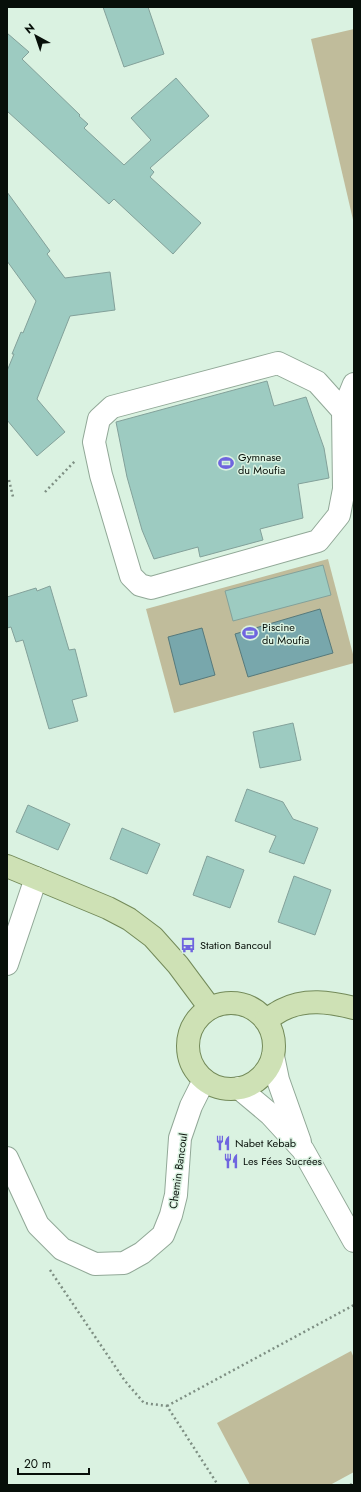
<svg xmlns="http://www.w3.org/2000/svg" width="361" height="1492" font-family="Jost,sans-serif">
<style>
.green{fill:#c0bc9b}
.water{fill:#78a7ac;stroke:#56797b}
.building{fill:#9dcbc1;stroke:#83a19a}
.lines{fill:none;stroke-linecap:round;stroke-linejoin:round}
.minor-casing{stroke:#91a897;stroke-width:24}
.major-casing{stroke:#738a59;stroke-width:24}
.path{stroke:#7e8f83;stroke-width:2.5;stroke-dasharray:2 3;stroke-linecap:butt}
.minor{stroke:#fff;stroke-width:22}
.major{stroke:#cee1b5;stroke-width:22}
.labels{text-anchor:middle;stroke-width:3;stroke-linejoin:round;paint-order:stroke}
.poi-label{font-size:11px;fill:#070f09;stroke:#daf2e1;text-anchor:start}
.street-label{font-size:11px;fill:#070f09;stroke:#daf2e1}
</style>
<rect width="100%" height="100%" fill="#daf2e1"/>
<!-- green -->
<g class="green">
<polygon points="354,29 354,224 311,39"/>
<polygon points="328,559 354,658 354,663 174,713 146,609"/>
<polygon points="351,1351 354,1358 354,1472 330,1485 250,1485 217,1423"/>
</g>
<!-- water -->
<g class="water">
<polygon points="320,609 333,653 248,677 235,634"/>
<polygon points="202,628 215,675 180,685 168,637"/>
</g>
<!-- building -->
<g class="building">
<polygon points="103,7 148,7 164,54 124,67"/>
<polygon points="7,33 29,52 22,59 80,115 79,116 88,124 84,128 124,165 151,140 131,118 176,78 209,116 150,168 154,172 150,177 201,223 173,254 114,199 109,204 7,111"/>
<polygon points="7,192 50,251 47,254 65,278 110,272 115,310 70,316 37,399 65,432 37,456 7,420 7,371 14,354 12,354 21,332 23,333 36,301 7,261"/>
<polygon points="267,381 274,406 306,397 324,448 329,478 298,484 303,518 260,529 263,540 200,557 198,547 154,559 142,530 127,477 116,422"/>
<polygon points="323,565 331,595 233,621 225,591"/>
<polygon points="50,586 69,650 75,649 87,696 72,700 78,721 49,729 23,640 16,642 11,627 7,628 7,597 36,588 37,591"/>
<polygon points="293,723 301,760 260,768 253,732"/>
<polygon points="247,789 283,802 293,819 318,828 304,864 269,852 276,836 235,821"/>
<polygon points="28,805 70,824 58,850 16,832"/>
<polygon points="122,828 160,844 147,874 110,859"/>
<polygon points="207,856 244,870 230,908 193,895"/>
<polygon points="294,876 331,890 315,935 278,922"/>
</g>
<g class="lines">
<defs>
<g id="minor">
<polyline points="354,384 343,411 344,489 339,515 318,541 151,588 140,585 131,576 101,475 94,442 99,419 112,407 278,363 317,382 343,411 354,409"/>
<polyline points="7,964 36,878"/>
<polyline points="273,1056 278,1080 300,1142"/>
<polyline points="239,1088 270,1114 303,1150 354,1241"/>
<polyline points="7,1158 38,1225 62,1249 95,1264 124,1263 142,1253 163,1235 171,1215 176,1195 180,1138 191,1106 204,1080"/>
</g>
<g id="major">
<polyline points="7,866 108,908 129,919 153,937 178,965 210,1008"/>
<circle cx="231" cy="1046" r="43"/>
<path d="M266 1020C271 1017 276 1013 282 1010 305 998 330 1002 354 1008"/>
</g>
</defs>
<!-- minor casing -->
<use href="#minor" class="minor-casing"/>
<!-- major casing -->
<use href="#major" class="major-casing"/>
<!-- path -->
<g class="path">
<polyline points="9,480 13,497"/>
<polyline points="45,492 75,461"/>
<polyline points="50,1270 125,1381 144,1403 167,1406 218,1485"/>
<polyline points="167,1406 354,1305"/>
<polyline points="350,1485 354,1483"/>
</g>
<!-- minor -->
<use href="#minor" class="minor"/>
<!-- major -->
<use href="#major" class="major"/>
</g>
<!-- icons -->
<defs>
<symbol id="stadium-bare" viewBox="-9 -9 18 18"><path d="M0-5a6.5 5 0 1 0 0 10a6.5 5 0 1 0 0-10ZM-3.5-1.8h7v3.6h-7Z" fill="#6f65df" stroke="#daf2e1" stroke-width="2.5" paint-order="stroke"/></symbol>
<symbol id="bus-bare" viewBox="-9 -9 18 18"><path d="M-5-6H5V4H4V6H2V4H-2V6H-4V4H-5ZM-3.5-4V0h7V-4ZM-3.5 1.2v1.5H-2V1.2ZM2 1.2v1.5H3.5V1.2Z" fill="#6f65df" stroke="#daf2e1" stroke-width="2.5" paint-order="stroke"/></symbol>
<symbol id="restaurant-bare" viewBox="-9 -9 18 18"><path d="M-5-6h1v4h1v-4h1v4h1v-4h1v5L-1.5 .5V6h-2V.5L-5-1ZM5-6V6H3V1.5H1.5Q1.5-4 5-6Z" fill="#6f65df" stroke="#daf2e1" stroke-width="2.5" paint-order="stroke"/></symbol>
</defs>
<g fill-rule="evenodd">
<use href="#stadium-bare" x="215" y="452" width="22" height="22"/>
<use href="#stadium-bare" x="239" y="622" width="22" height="22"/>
<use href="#bus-bare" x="177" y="934" width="22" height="22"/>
<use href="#restaurant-bare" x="212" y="1132" width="22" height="22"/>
<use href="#restaurant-bare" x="220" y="1150" width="22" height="22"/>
</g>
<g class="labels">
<!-- poi labels -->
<g class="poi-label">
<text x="238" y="461">Gymnase<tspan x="238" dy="13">du Moufia</tspan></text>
<text x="262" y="631">Piscine<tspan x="262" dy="13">du Moufia</tspan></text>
<text x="200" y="949">Station Bancoul</text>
<text x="235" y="1147">Nabet Kebab</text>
<text x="243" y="1165">Les Fées Sucrées</text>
</g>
<!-- street labels -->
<g class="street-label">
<text transform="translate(178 1171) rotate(-82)" y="4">Chemin Bancoul</text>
</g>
</g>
<!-- border -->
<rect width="361" height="1492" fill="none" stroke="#070f09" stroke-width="16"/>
<!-- north arrow -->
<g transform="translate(36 36) rotate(320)" stroke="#daf2e1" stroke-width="3" paint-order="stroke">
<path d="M0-3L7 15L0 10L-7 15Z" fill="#070f09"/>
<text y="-6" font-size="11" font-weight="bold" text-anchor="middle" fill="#070f09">N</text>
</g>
<!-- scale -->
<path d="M18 1468v6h71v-6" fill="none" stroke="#070f09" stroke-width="2"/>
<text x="24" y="1468" font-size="12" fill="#070f09" stroke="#daf2e1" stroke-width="3" paint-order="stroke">20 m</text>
</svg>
